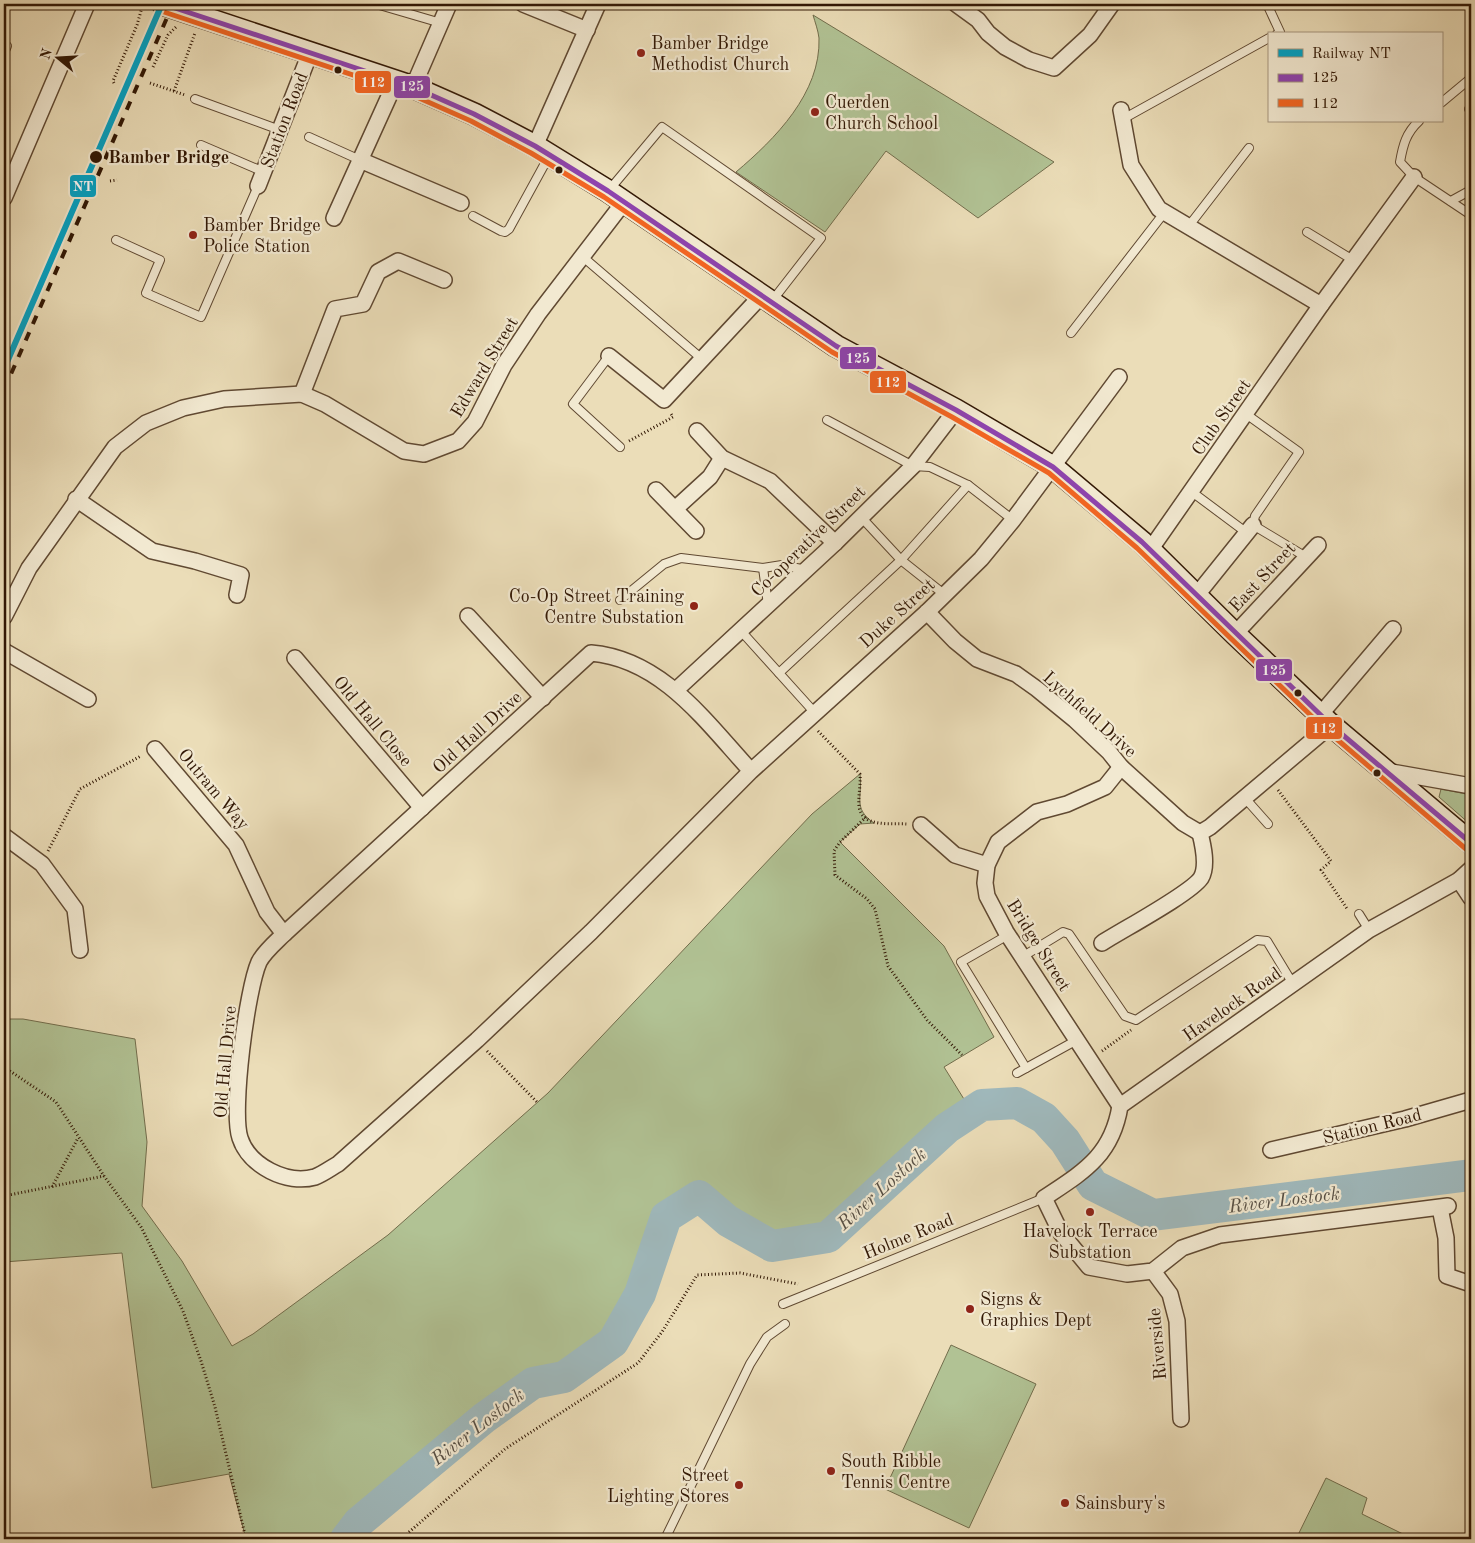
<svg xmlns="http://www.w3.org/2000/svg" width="1475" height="1543" font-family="'Old Standard TT',serif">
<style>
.green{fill:#b1c294;stroke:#726d4c}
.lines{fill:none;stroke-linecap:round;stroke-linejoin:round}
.river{stroke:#9fb8bb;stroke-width:32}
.lane-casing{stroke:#604932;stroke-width:10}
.street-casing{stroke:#604932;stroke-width:18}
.secondary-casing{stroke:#321805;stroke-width:24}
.path{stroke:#321805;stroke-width:3;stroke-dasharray:1 2.5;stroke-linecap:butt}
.lane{stroke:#f2e9d1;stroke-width:8}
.street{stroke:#f2e9d1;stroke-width:15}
.secondary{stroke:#f2e9d1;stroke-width:21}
.rail{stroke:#321805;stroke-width:4;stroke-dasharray:9 9;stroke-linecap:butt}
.bus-1-casing{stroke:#f2e9d1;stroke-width:9}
.bus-2-casing{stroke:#f2e9d1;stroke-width:9}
.bus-1{stroke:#8e44ad;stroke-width:5}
.bus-2{stroke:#f26522;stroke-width:5}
.rail-1-casing{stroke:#f2e9d1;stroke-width:10}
.rail-1{stroke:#02a2c4;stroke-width:6}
.poi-dot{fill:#8f2418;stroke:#f2e9d1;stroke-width:2}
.bus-dot{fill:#321805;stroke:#f2e9d1;stroke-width:2}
.labels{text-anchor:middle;stroke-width:4.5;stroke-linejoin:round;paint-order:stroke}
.poi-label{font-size:18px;fill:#321805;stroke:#f2e9d1;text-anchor:start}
.street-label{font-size:18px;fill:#321805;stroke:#f2e9d1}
.stop-label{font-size:18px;font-weight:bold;fill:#321805;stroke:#f2e9d1;text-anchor:start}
.water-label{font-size:19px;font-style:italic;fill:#585045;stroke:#f2e9d1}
.line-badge{stroke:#f2e9d1;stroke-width:2}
.badge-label{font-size:14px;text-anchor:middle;font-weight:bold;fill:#fff}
</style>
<rect width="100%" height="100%" fill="#ebddb8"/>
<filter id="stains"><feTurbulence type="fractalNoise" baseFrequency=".004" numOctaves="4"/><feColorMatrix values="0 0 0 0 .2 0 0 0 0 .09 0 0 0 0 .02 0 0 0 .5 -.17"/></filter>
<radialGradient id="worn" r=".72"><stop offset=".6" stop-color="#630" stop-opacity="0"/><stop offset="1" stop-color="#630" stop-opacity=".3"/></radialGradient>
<!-- green -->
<g class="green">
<path d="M813 15 1054 162 978 218 886 151 825 232 736 172C775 139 821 93 819 38 818 30 815 22 813 15Z"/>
<path d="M860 774C863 797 852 808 874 823L860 824 840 842 944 946 994 1037 944 1067 972 1112 947 1128 828 1237 772 1246 699 1197 666 1217 640 1294 613 1342 564 1377 533 1383 484 1418 359 1522 346 1539H246L229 1474 152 1488 122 1253 4 1262V1019H23L135 1039 147 1142 142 1206 182 1261 232 1346 253 1334 388 1235 548 1093 812 814Z"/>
<polygon points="1441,789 1471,795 1471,825 1439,797"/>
<polygon points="951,1345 1036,1384 969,1528 885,1489"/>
<polygon points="1326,1478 1367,1498 1362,1514 1405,1535 1403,1539 1301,1539 1297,1537"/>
</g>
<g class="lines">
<!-- river -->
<polyline class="river" points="346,1539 359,1522 484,1418 533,1383 564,1377 613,1342 640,1294 666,1217 699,1196 728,1221 772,1246 828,1237 947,1128 982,1105 1017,1103 1044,1118 1065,1141 1093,1185 1153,1215 1471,1175"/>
<defs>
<g id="lane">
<polyline points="376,4 441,23"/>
<polyline points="1267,4 1280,32 1277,34"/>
<polyline points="4,45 7,46 4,53"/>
<polyline points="195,99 280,130"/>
<polyline points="1441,103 1471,78"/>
<polyline points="1469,109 1471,108"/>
<polyline points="1123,119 1269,38"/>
<path d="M1419 121C1406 133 1403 145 1400 162L1414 177 1471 215"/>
<polyline points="309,137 360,160"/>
<polyline points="201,145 264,172"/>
<polyline points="610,189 662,127 821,238 772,301"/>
<polyline points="1451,201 1471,190"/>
<polyline points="473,216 501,231 505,232 509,229 549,156"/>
<polyline points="1188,227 1249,148"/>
<polyline points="1307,232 1353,260"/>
<polyline points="116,240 160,260 146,293 201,317 258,186"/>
<polyline points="583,257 702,359"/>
<polyline points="1071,333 1164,213"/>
<polyline points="609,356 573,404 620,447"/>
<polyline points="1246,414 1299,452 1255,516 1253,525 1306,557"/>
<polyline points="827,420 913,466 930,467 968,485 1013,520"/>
<polyline points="1192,492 1247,533"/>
<polyline points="861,517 901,560 945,595"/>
<polyline points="763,568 768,605"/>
<polyline points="620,600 664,564 681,558 763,568 782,565 806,570"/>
<polyline points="741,631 815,713"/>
<polyline points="779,673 901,560 968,485"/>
<polyline points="1244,797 1268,824"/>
<polyline points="1359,914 1369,930"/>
<polyline points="1008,935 961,962 1026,1068"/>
<polyline points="1022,957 1063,932 1069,934 1125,1016 1136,1020 1257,940 1267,941 1293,984"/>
<polyline points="1017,1073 1077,1040"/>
<polyline points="783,1304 1044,1198"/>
<polyline points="665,1539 750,1364 767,1337 785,1324"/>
</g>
<g id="street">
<polyline points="523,4 587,30"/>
<polyline points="956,4 978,20 988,33 1005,47 1029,60 1054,68 1090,35 1112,4"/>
<polyline points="413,87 449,4"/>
<polyline points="1121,110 1131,165 1159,209 1321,305"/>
<polyline points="535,146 598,4"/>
<polyline points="360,160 461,203"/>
<polyline points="258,186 310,53"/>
<polyline points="4,198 87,4"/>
<polyline points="334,218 396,81"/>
<polyline points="609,356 664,400 761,296"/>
<polyline points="302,394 335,309 363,304 378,272 398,261 444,280"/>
<polyline points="697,431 722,458 770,481 835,543"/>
<polyline points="656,490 696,531"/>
<polyline points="76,499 152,551 195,561 241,575 237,595"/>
<polyline points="675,509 710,477 722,458"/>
<polyline points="1150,550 1321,305 1414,177"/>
<polyline points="1196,596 1253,525"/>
<polyline points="927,612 955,641 977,659 1016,674 1037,689 1075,720 1109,752 1121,767 1183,823 1200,833"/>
<polyline points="468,616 543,698"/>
<polyline points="4,617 29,568 115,447 146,423 183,408 224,399 302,394 325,404 404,451 424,454 458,441 475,422 504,365 538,314 624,202"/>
<polyline points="1235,634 1318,545"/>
<polyline points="4,651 88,699"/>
<polyline points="295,658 422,808"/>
<polyline points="676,690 835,543 913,466 956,410"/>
<polyline points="1320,715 1393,629"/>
<polyline points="155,749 236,845 267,912 284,934"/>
<path d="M751 771C706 722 662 659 591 653L284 934C276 942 264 952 259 962 247 989 231 1111 240 1138 249 1166 287 1185 315 1177 323 1174 331 1168 338 1164L477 1040 591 932 751 771 927 612 981 559 1013 520 1119 377"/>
<polyline points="1386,771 1471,786"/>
<polyline points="921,825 955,855 987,865"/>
<polyline points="4,836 42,864 75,909 80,950"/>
<polyline points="1459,880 1471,898"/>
<path d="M1102 943C1122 930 1190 894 1201 878 1208 866 1203 845 1200 833L1210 827 1331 725"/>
<polyline points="1120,1106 1006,932 987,896 985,883 987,865 998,842 1037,812 1067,804 1105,787 1121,767"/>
<polyline points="1271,1150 1405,1119 1471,1100"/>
<path d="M1448 1206 1220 1235 1182 1248 1153 1271 1127 1274 1089 1267 1061 1233 1044 1198C1083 1172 1112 1156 1120 1106L1369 930 1459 880 1471 869"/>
<polyline points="1440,1208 1446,1238 1447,1276 1471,1284"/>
<polyline points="1153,1271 1170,1294 1177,1321 1181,1419"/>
</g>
<polyline id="secondary" points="163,4 413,87 474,114 535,146 608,191 836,346 956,410 1053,467 1142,542 1235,634 1331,725 1471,843"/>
</defs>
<!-- lane casing -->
<use href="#lane" class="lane-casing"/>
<!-- street casing -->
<use href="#street" class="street-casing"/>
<!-- secondary casing -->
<use href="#secondary" class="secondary-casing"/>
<!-- path -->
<g class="path">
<polyline points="153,67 168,35 176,27"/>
<polyline points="114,83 113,81 137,25 143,4"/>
<polyline points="150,83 185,95"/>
<polyline points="174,91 195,33"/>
<polyline points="110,181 117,180"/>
<polyline points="629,441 673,417 671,414"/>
<path d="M818 731 860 774C861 785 858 795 859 806 861 828 892 823 907 824"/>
<polyline points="1278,790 1331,861 1321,870 1348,910"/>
<polyline points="866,817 840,842 834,851 835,875 867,899 875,909 888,966 927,1020 962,1055"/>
<polyline points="48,851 80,789 141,756"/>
<polyline points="487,1051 537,1102"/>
<polyline points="1102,1051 1131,1030"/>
<polyline points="4,1067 56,1102 104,1176 141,1227 183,1311 201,1361 215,1407 246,1539"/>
<polyline points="52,1187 78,1138"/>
<polyline points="4,1196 104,1176"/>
<polyline points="401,1539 505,1449 638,1363 662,1332 697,1275 740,1273 798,1284"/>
</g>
<!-- lane -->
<use href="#lane" class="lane"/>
<!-- street -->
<use href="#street" class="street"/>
<!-- secondary -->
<use href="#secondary" class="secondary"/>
<!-- rail -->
<polyline class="rail" points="4,390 173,4"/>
<defs>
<polyline id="bus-1" points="163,4 413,87 474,114 535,146 608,191 836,346 956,410 1053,467 1142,542 1331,725 1471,843"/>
<polyline id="bus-2" points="161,11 410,94 471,121 531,153 604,197 832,352 952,417 1049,473 1137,548 1326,730 1466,849"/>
</defs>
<!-- bus-1 casing -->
<use href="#bus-1" class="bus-1-casing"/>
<!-- bus-2 casing -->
<use href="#bus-2" class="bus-2-casing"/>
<!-- bus-1 -->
<use href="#bus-1" class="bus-1"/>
<!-- bus-2 -->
<use href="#bus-2" class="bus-2"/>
<defs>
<polyline id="rail-1" points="4,369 162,4"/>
</defs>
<!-- rail-1 casing -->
<use href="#rail-1" class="rail-1-casing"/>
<!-- rail-1 -->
<use href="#rail-1" class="rail-1"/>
</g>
<!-- markers -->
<g class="poi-dot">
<circle cx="641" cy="53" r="5"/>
<circle cx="815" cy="112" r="5"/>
<circle cx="193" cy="235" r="5"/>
<circle cx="694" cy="606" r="5"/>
<circle cx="1090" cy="1212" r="5"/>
<circle cx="970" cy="1309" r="5"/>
<circle cx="831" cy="1471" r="5"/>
<circle cx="739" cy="1485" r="5"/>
<circle cx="1065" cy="1503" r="5"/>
</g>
<g class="bus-dot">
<circle cx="338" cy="70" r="4.5"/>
<circle cx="96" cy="157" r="7"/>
<circle cx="559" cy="170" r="4.5"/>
<circle cx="1298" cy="693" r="4.5"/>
<circle cx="1377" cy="773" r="4.5"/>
</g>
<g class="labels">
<!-- poi labels -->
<g class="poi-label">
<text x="651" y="49">Bamber Bridge<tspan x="651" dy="21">Methodist Church</tspan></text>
<text x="825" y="108">Cuerden<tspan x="825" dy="21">Church School</tspan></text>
<text x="203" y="231">Bamber Bridge<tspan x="203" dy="21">Police Station</tspan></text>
<text x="684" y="602" text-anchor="end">Co-Op Street Training<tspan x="684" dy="21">Centre Substation</tspan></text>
<text x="1090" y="1237" text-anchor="middle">Havelock Terrace<tspan x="1090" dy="21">Substation</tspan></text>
<text x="980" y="1305">Signs &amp;<tspan x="980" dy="21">Graphics Dept</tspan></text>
<text x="841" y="1467">South Ribble<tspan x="841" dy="21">Tennis Centre</tspan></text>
<text x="729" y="1481" text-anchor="end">Street<tspan x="729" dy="21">Lighting Stores</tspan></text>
<text x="1075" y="1509">Sainsbury's</text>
</g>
<!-- street labels -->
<g class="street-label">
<text transform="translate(284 120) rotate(-69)" y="6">Station Road</text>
<text transform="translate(484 367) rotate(-59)" y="6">Edward Street</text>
<text transform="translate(1221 417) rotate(-55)" y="6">Club Street</text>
<text transform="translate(808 541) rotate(-44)" y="6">Co-operative Street</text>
<text transform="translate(1262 577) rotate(-47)" y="6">East Street</text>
<text transform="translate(897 613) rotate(-42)" y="6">Duke Street</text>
<text transform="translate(1090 714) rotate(42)" y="6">Lychfield Drive</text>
<text transform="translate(373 721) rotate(50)" y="6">Old Hall Close</text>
<text transform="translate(477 732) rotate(-42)" y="6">Old Hall Drive</text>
<text transform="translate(214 789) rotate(50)" y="6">Outram Way</text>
<text transform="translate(1039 945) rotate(58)" y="6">Bridge Street</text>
<text transform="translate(1232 1004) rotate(-35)" y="6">Havelock Road</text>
<text transform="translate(225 1062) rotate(-85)" y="6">Old Hall Drive</text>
<text transform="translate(1372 1126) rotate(-14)" y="6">Station Road</text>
<text transform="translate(908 1236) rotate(-22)" y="6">Holme Road</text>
<text transform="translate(1157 1344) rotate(-95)" y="6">Riverside</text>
</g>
<!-- stop labels -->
<g class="stop-label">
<text x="108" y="163">Bamber Bridge</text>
</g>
<!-- water labels -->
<g class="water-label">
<text transform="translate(881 1188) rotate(-42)" y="7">River Lostock</text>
<text transform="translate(1284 1199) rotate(-7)" y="7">River Lostock</text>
<text transform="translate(477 1426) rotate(-38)" y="7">River Lostock</text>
</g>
</g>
<g class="line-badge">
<rect x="354" y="70" width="38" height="24" rx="5" fill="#f26522"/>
<rect x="393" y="75" width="38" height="24" rx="5" fill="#8e44ad"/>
<rect x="69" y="174" width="28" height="24" rx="5" fill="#02a2c4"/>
<rect x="839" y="346" width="38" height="24" rx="5" fill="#8e44ad"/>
<rect x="869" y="370" width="38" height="24" rx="5" fill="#f26522"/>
<rect x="1255" y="658" width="38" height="24" rx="5" fill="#8e44ad"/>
<rect x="1305" y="716" width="38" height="24" rx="5" fill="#f26522"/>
</g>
<g class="badge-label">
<text x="373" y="87">112</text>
<text x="412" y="91">125</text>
<text x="83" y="191">NT</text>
<text x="858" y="363">125</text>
<text x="888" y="387">112</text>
<text x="1274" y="675">125</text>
<text x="1324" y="733">112</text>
</g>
<!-- margin -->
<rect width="1475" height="1543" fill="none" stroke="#ebddb8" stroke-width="20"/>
<rect x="5" y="5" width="1465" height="1533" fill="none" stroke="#321805" stroke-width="2.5"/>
<rect x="10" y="10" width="1455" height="1523" fill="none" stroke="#321805"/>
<!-- legend -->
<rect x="1268" y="32" width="175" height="90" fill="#f2e9d1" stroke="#a5957f"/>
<rect x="1278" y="49" width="25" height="8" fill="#02a2c4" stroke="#a5957f"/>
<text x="1312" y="58" font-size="15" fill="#321805">Railway NT</text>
<rect x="1278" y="74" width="25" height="8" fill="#8e44ad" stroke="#a5957f"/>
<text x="1312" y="82" font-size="15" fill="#321805">125</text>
<rect x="1278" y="99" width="25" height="8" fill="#f26522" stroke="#a5957f"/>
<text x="1312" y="108" font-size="15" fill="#321805">112</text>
<!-- north arrow -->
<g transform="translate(58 58) rotate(288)" stroke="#f2e9d1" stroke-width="4" paint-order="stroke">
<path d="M0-4L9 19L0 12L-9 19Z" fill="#321805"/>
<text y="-8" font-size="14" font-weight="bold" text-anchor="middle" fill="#321805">N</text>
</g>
<rect width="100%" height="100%" filter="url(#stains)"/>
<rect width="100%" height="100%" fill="url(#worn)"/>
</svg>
